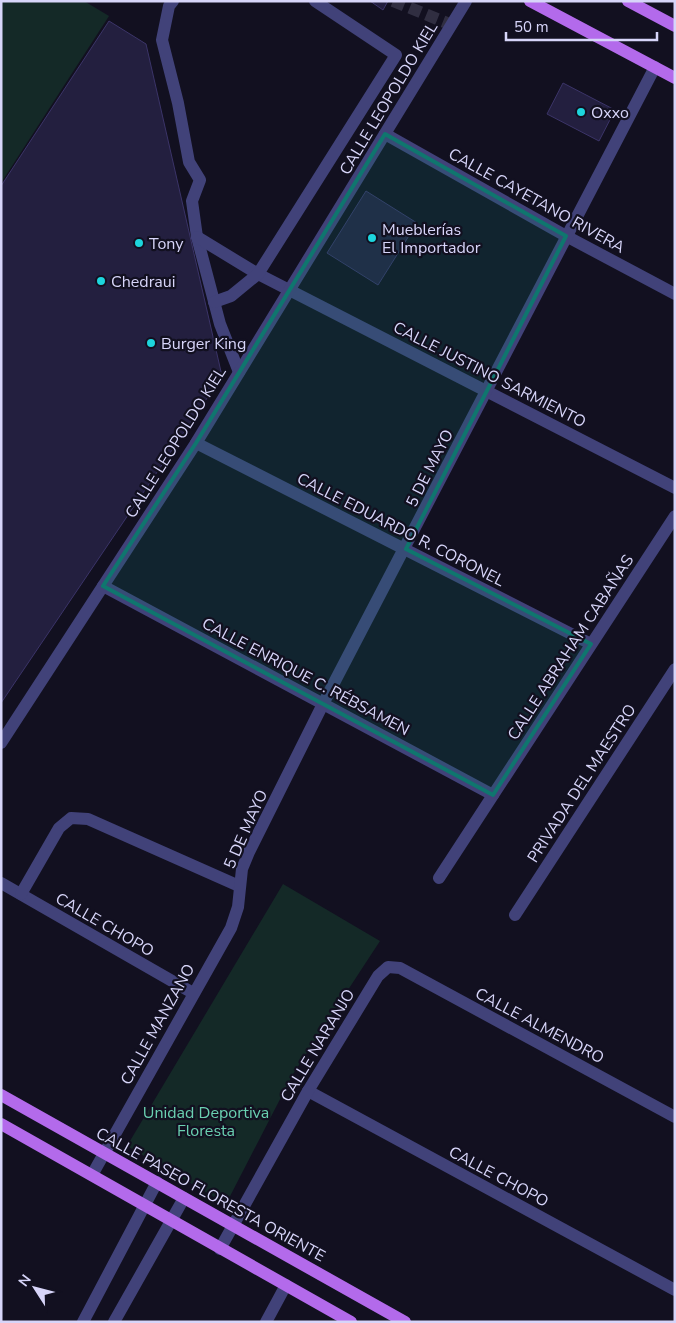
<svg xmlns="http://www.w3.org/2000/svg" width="676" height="1323" font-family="'Nunito Sans',sans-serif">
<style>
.green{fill:#142927}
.building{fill:#231f3f;stroke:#3b3468}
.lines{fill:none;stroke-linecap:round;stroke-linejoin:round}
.minor-tunnel{stroke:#302e41;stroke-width:12;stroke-dasharray:12 6;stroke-linecap:butt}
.minor{stroke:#414279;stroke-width:12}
.major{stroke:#b36aeb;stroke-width:12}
.marked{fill:#0f766e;fill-opacity:0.2;stroke:#0f766e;stroke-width:4;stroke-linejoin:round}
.poi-dot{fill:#1dd5dd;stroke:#121020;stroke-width:2}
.labels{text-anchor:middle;stroke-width:4.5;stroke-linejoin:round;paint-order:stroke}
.street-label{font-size:16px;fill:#d7d5f9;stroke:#121020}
.poi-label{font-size:16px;fill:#d7d5f9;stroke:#121020;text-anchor:start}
.park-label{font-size:16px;fill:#6ad0b1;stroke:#121020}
</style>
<rect width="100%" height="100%" fill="#121020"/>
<!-- green -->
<g class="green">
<polygon points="1,1 84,1 109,16 1,183"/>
<polygon points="283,884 380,941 293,1074 226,1204 127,1146"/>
</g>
<!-- building -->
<g class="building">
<polygon points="370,1 388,1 383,10"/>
<polygon points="109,21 146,44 222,376 1,703 1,186"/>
<polygon points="563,83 615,110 599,141 547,114"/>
<polygon points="366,191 417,223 378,285 327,253"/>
</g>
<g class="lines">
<!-- minor-tunnel -->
<polyline class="minor-tunnel" points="393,1 452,25"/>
<!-- minor -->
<g class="minor">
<polyline points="173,1 169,6 162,40 178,103 189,162 200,180 192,201 197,237 220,324 239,372"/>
<polyline points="385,134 566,236 675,294"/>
<polyline points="197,237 258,274 675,488"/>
<polyline points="214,302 231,296 258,274 396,55 315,1"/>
<polyline points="196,443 591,644"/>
<polyline points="103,586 493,795"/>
<polyline points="1,743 196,443 466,1"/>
<polyline points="439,878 675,516"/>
<polyline points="1,883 193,993"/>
<polyline points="21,894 59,828 71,818 88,819 239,886"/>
<polyline points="515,915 675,669"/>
<polyline points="308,1091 675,1290"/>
<polyline points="92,1175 231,928 238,907 242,869 249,852 323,704 655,67"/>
<polyline points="220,1249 308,1091 378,976 388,967 400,968 675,1117"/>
<polyline points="83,1322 157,1182"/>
<polyline points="114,1322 184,1198"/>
<polyline points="266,1322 286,1285"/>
</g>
<!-- major -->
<g class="major">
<polyline points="530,1 675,78"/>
<polyline points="628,1 675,26"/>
<polyline points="1,1095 405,1322"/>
<polyline points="1,1124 351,1322"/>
</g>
</g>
<!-- marked area -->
<path class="marked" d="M385 134 566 236 406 549 591 644 493 795 103 586 196 443Z"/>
<!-- markers -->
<g class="poi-dot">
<circle cx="581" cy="112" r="5"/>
<circle cx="372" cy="238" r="5"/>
<circle cx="139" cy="243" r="5"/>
<circle cx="101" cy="281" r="5"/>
<circle cx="151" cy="343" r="5"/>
</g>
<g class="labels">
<!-- street labels -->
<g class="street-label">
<text transform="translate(388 98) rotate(-59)" y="6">CALLE LEOPOLDO KIEL</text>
<text transform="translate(537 200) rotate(29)" y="6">CALLE CAYETANO RIVERA</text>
<text transform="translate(490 374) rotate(27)" y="6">CALLE JUSTINO SARMIENTO</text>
<text transform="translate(175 442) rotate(-58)" y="6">CALLE LEOPOLDO KIEL</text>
<text transform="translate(429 468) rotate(-63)" y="6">5 DE MAYO</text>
<text transform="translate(401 529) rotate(27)" y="6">CALLE EDUARDO R. CORONEL</text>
<text transform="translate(570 647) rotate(-57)" y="6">CALLE ABRAHAM CABAÑAS</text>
<text transform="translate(306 676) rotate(28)" y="6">CALLE ENRIQUE C. RÉBSAMEN</text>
<text transform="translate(581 783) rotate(-57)" y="6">PRIVADA DEL MAESTRO</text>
<text transform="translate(245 829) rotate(-66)" y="6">5 DE MAYO</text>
<text transform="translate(105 924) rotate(30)" y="6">CALLE CHOPO</text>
<text transform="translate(157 1024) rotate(-61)" y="6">CALLE MANZANO</text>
<text transform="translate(540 1025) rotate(28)" y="6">CALLE ALMENDRO</text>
<text transform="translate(317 1045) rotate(-59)" y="6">CALLE NARANJO</text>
<text transform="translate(499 1176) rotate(28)" y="6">CALLE CHOPO</text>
<text transform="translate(211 1194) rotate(29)" y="6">CALLE PASEO FLORESTA ORIENTE</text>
</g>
<!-- poi labels -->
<g class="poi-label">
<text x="591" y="118">Oxxo</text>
<text x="382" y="235">Mueblerías<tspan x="382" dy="18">El Importador</tspan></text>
<text x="149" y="249">Tony</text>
<text x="111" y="287">Chedraui</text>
<text x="161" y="349">Burger King</text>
</g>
<!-- park labels -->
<g class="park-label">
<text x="206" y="1118">Unidad Deportiva<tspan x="206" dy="18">Floresta</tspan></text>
</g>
</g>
<!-- border -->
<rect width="676" height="1323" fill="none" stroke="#d7d5f9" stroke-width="5"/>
<!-- north arrow -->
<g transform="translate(35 1288) rotate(306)" stroke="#121020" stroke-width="4" paint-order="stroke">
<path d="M0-4L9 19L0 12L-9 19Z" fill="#d7d5f9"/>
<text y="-8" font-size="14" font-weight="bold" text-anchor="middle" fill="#d7d5f9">N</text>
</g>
<!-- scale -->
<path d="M506 32v8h151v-8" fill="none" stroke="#d7d5f9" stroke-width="2.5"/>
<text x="514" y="32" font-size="15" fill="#d7d5f9" stroke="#121020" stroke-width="4" paint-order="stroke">50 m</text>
</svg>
